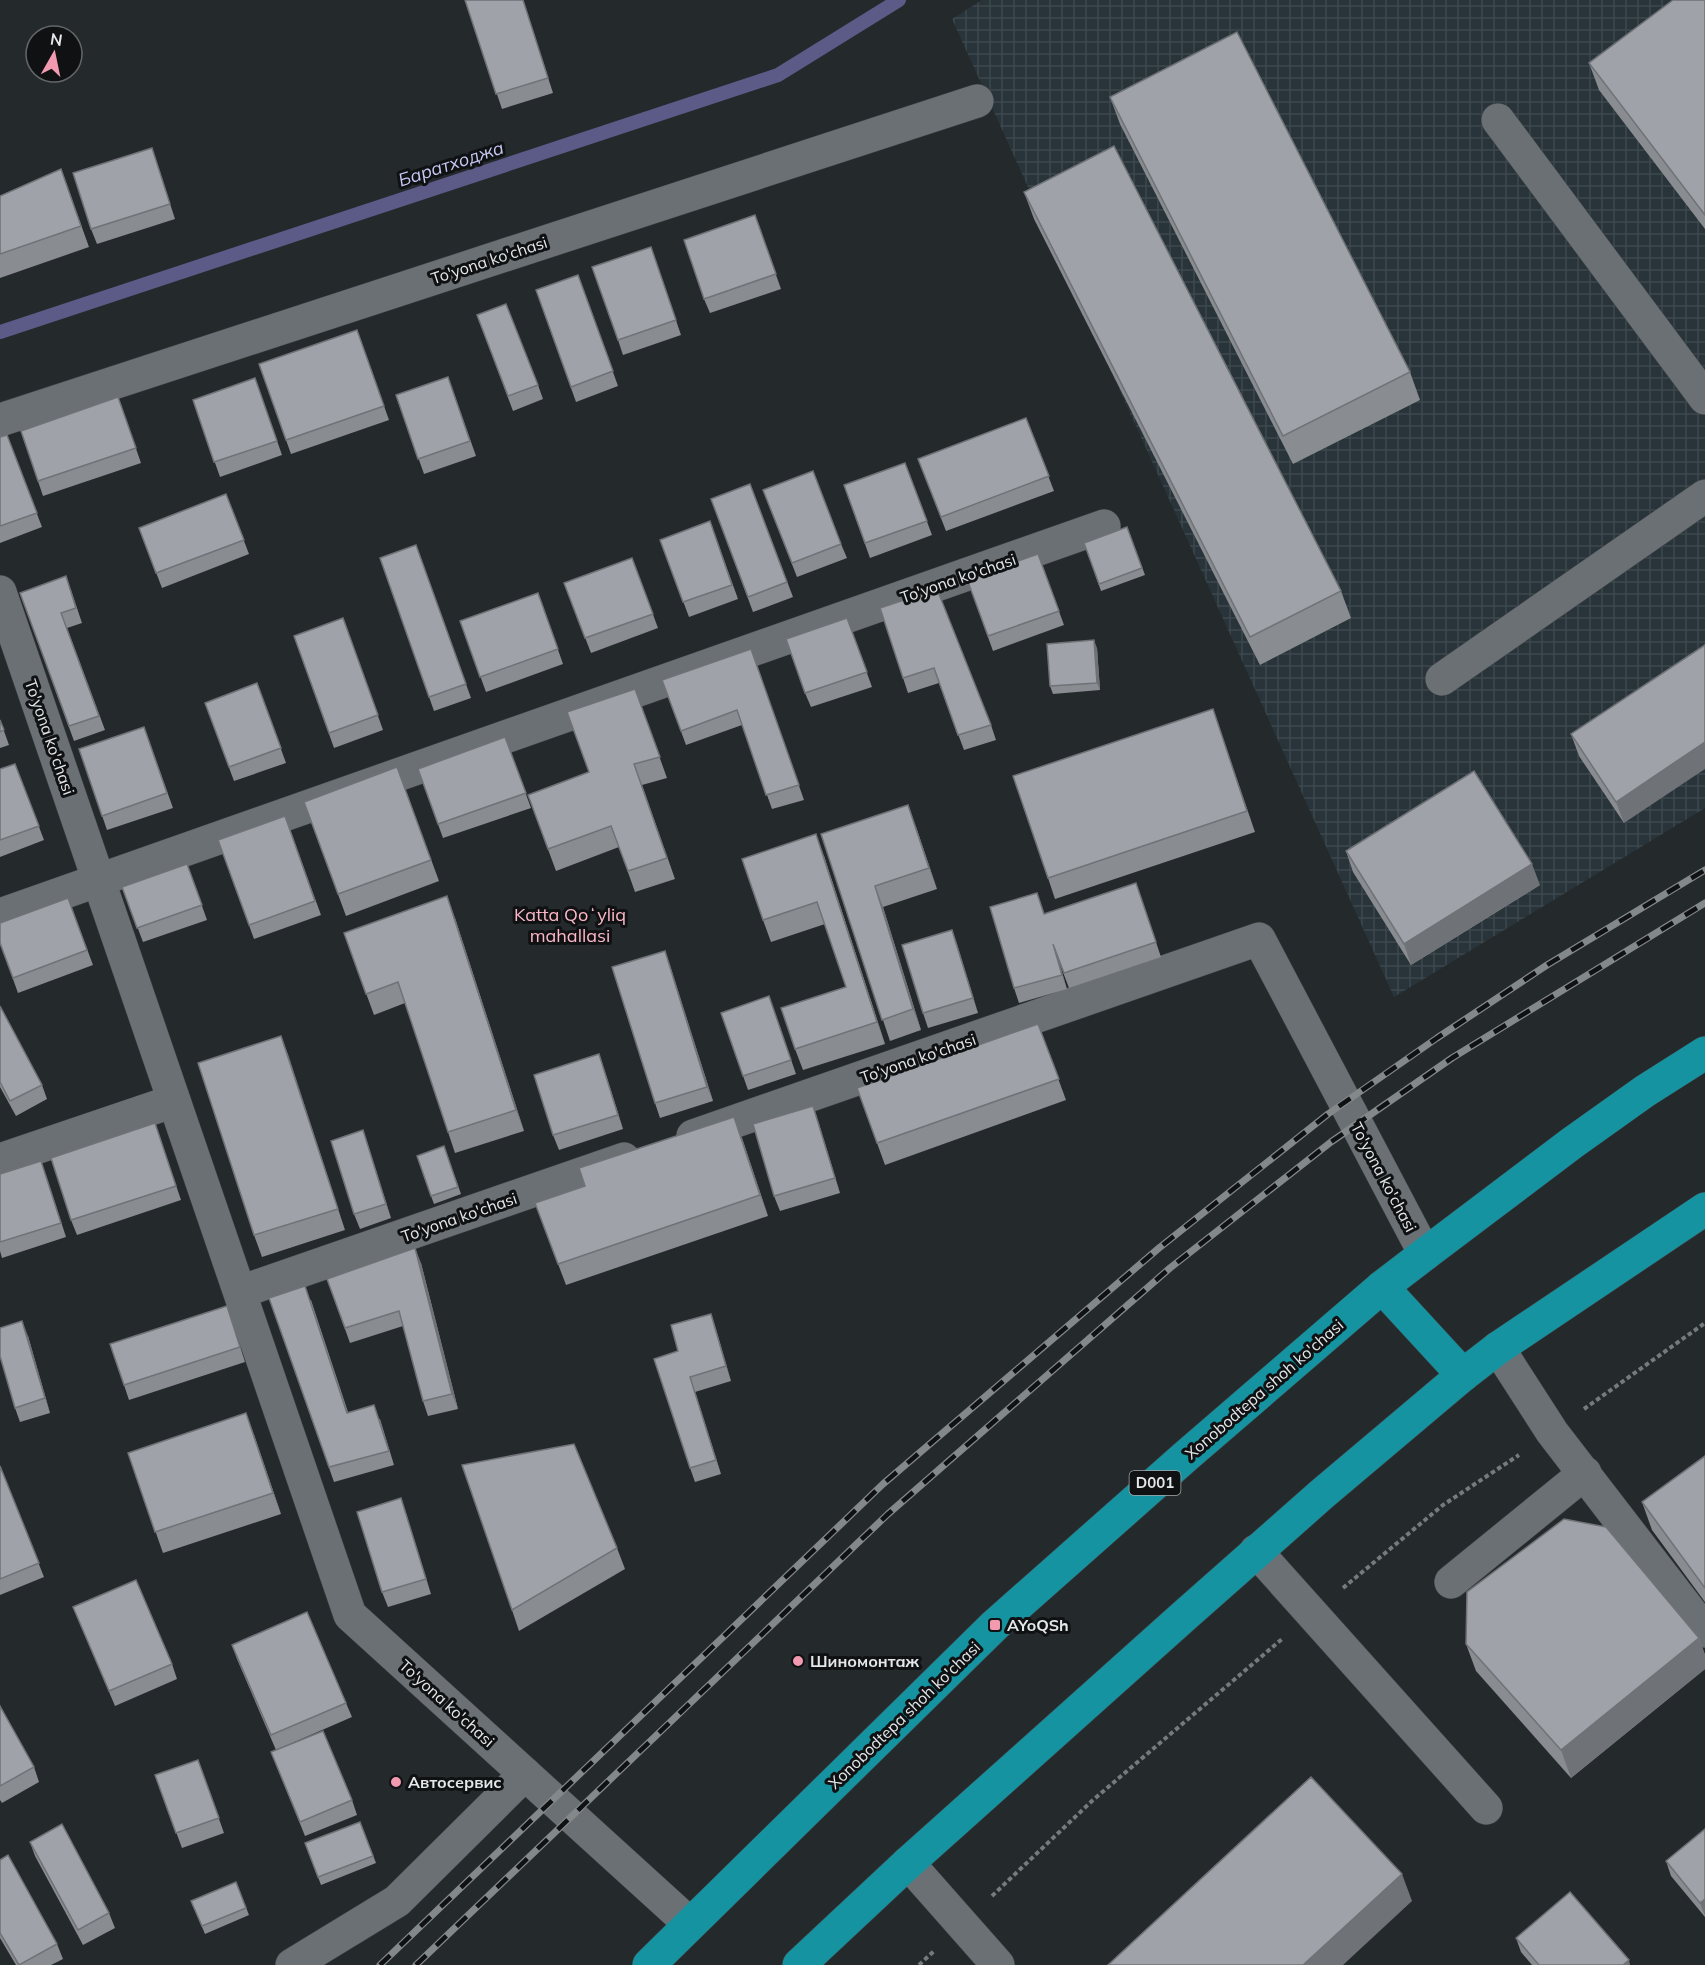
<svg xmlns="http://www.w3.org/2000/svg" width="1705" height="1965" font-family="Mulish,sans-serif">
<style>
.industrial{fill:url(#industrial-grid)}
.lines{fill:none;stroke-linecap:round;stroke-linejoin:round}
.stream{stroke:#5c5a87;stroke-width:14}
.minor-casing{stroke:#414548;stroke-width:34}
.highway-casing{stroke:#414548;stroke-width:34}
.path{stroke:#757a7c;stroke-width:4;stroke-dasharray:4.5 3;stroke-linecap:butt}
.minor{stroke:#6a7074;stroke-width:33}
.highway{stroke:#1593a1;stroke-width:33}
.rail-casing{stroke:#83888a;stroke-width:7}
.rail{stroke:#0f1113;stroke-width:4.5;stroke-dasharray:14;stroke-linecap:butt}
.wall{fill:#898c91}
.shaded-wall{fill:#6f7276}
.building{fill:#9fa3a9;stroke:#6f7276;stroke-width:1.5}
.poi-dot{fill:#f29ab0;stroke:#0f1113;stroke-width:2}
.labels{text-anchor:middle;stroke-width:6;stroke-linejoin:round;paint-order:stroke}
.shield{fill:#0f1113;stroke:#a4a8aa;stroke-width:1.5}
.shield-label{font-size:15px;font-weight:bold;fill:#e4e8ea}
.street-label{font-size:16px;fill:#e4e8ea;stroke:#0f1113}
.poi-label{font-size:16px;font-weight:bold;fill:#e4e8ea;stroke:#0f1113;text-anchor:start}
.water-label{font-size:18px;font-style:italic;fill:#c8c8f4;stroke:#0f1113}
.neighbourhood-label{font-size:18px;fill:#fcb8c8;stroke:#0f1113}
</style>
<defs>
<pattern id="industrial-grid" width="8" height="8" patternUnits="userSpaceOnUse" patternTransform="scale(1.5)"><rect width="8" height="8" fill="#28343a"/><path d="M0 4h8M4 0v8" fill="none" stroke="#3d484d"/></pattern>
</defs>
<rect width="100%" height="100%" fill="#24292c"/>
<!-- industrial -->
<polygon class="industrial" points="982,0 1705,0 1705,808 1394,997 952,19"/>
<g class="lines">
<!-- stream -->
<polyline class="stream" points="0,332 778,75 899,0"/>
<defs>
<g id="minor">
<polyline points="1498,120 1705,398"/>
<polyline points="0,420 977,101"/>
<polyline points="0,592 350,1615 690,1924"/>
<polyline points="1442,679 1705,496"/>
<polyline points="0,915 1104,526"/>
<polyline points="693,1136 1259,939 1425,1254"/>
<polyline points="0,1160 174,1101"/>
<polyline points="240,1292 624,1159"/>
<polyline points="1498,1348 1552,1432 1705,1631"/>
<polyline points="1256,1551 1486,1808"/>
<polyline points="1451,1582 1585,1473"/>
<polyline points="908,1863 998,1965"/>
<polyline points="292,1965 397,1901 525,1774"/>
</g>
<g id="highway">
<polyline points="1382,1287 1463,1375"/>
<polyline points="649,1965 995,1625 1186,1456 1382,1287 1425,1254 1572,1143 1645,1091 1705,1053"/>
<polyline points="799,1965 908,1863 1184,1616 1322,1494 1463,1375 1498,1348 1705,1209"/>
</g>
</defs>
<!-- minor casing -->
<use href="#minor" class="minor-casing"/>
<!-- highway casing -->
<use href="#highway" class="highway-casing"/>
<!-- path -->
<g class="path">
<polyline points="1584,1409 1705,1323"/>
<polyline points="1343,1588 1443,1505 1519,1455"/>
<polyline points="992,1896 1093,1800 1282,1639"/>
<polyline points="919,1965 934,1951"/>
</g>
<!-- minor -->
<use href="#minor" class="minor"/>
<!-- highway -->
<use href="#highway" class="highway"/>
<defs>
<g id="rail">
<polyline points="380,1965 883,1484 1159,1248 1328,1114 1437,1038 1547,965 1705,870"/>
<polyline points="416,1965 888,1514 1170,1268 1331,1142 1452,1058 1705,903"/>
</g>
</defs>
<!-- rail casing -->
<use href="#rail" class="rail-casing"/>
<!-- rail -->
<use href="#rail" class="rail"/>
</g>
<!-- wall -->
<g class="wall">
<polygon points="465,0 523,0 553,93 502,109"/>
<polygon points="1705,0 1705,229 1599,90 1589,63"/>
<polygon points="1110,97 1410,372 1420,400 1293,464 1120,124"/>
<polygon points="152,148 175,219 97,244 91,229"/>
<polygon points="61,169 89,247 0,278 0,196"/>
<polygon points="1024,192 1341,591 1351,618 1260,665 1034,219"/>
<polygon points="755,215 781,289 710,313 704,299"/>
<polygon points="651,247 681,335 623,355 618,340"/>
<polygon points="578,275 618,386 576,402 536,290"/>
<polygon points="477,315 538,385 543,399 513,411"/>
<polygon points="357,330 389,420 291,454 259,364"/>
<polygon points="448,377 476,456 424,474 396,395"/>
<polygon points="255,378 282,455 220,477 193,400"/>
<polygon points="118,397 141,463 43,496 21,431"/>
<polygon points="1026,418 1054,491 946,531 918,459"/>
<polygon points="7,435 42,527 0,543 0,437"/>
<polygon points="905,463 932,535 870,558 844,485"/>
<polygon points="750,484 793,597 753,612 711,499"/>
<polygon points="763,490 841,544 847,558 797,577"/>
<polygon points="226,494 249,554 162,588 139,528"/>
<polygon points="710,521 738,599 689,617 660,540"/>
<polygon points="1127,527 1145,575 1101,591 1084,543"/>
<polygon points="416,545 471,698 434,711 380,558"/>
<polygon points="1038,554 1064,625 993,651 967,579"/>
<polygon points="632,558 658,628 591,653 564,583"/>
<polygon points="71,590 82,623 67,628 105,730 74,741 20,593"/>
<polygon points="538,593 563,664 486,692 460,621"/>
<polygon points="880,608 991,725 996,740 964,750 939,683 908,693"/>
<polygon points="343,618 383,730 334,748 294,636"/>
<polygon points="847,618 872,687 811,707 805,693"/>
<polygon points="1705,645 1624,823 1579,756 1571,734"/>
<polygon points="1097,648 1100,690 1053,694 1050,686"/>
<polygon points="751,649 804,800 772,809 742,725 686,745 662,680"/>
<polygon points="257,683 286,763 234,781 205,703"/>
<polygon points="635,689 667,778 642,785 675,879 635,892 619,847 556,871 528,795 589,772"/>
<polygon points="0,720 9,745 0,748"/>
<polygon points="144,727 173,808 107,830 79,749"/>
<polygon points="1220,730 1255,832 1055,899 1048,878"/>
<polygon points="505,737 531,808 443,838 418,769"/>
<polygon points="15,764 44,840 0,857 0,769"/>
<polygon points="397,767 439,881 346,916 304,802"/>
<polygon points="285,816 321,915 254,939 218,840"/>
<polygon points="916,827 937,889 883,907 921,1030 890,1041 821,834"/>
<polygon points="1346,851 1540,885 1411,965 1353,872"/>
<polygon points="824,856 885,1044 803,1070 795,1049 846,987 825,924 771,942 763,920"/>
<polygon points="187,864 207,920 143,942 122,887"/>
<polygon points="1136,883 1161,957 1069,988 1058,959 1067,989 1019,1003 1014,988 1044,914"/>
<polygon points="68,898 93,965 18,993 0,943"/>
<polygon points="455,918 524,1131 455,1153 405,1003 374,1015 344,933"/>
<polygon points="952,930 978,1013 928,1028 923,1013"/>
<polygon points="665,951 713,1101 660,1118 655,1103"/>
<polygon points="769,996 796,1074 748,1090 721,1013"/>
<polygon points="0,1006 42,1085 47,1099 16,1116 0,1087"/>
<polygon points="1038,1024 1066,1100 885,1165 877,1143"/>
<polygon points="281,1036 345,1230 262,1257 254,1235"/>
<polygon points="604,1069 623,1129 559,1150 553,1135"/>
<polygon points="818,1121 840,1193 780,1211 774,1196"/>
<polygon points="155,1123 181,1200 77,1235 71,1220"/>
<polygon points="363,1130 391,1218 360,1229 354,1214"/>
<polygon points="742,1138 768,1216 566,1285 535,1203"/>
<polygon points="444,1146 461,1194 434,1204 431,1196"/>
<polygon points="0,1174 46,1175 66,1237 2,1258 0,1251"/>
<polygon points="421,1263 458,1409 428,1416 423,1401 403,1326 350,1343 327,1279"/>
<polygon points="269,1298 311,1300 348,1412 380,1419 394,1465 334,1482"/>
<polygon points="711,1314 731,1381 695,1392 721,1474 695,1482 690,1468 678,1351"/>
<polygon points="232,1321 245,1362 129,1400 124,1385"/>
<polygon points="28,1336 50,1413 20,1422 15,1408"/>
<polygon points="254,1435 281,1514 163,1553 128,1453"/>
<polygon points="1705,1456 1705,1602 1652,1530 1642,1502"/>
<polygon points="0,1466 44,1577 0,1595"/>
<polygon points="401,1498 431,1594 388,1607 382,1592"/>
<polygon points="617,1548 625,1569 519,1631 512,1610"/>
<polygon points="73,1607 172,1664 177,1679 115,1706"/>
<polygon points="1699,1638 1705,1655 1705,1669 1571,1778 1476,1671 1466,1644"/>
<polygon points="232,1645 346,1703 352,1717 276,1750 237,1659"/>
<polygon points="0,1706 34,1767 39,1782 2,1803 0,1800"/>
<polygon points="271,1752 352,1800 357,1815 305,1836"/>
<polygon points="198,1760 224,1833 182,1848 155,1775"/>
<polygon points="360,1822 376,1863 321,1885 305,1843"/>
<polygon points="1705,1829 1705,1917 1671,1876 1666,1861"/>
<polygon points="30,1842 109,1913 115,1928 83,1945 35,1856"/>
<polygon points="0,1860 57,1944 63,1959 51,1965 16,1965 0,1938"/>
<polygon points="236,1882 249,1915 205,1934 191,1901"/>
<polygon points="1516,1938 1630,1965 1532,1965 1521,1952"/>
</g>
<!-- shaded-wall -->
<g class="shaded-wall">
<polygon points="1094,640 1097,648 1100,690 1097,683"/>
<polygon points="1705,742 1705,769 1624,823 1616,802"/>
<polygon points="908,805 916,827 937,889 929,868"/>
<polygon points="816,834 824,856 885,1044 877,1022"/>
<polygon points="1532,864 1540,885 1411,965 1404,944"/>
<polygon points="875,886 883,907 921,1030 913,1009"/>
<polygon points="447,896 455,918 524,1131 516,1110"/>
<polygon points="952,930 957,944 978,1013 973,998"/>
<polygon points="1053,944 1058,959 1067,989 1062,975"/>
<polygon points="665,951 670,965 713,1101 707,1087"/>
<polygon points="281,1036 289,1057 345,1230 338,1209"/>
<polygon points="599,1054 604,1069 623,1129 618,1115"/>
<polygon points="813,1106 818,1121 840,1193 835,1178"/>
<polygon points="734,1117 742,1138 768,1216 760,1195"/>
<polygon points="363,1130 368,1145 391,1218 386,1204"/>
<polygon points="415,1248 421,1263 458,1409 452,1394"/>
<polygon points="711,1314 716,1329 731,1381 726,1366"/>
<polygon points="22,1321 28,1336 50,1413 45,1398"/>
<polygon points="690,1377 695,1392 721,1474 716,1460"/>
<polygon points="246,1413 254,1435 281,1514 273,1493"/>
<polygon points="401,1498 406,1513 431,1594 426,1579"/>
<polygon points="1699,1638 1705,1655 1705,1669 1571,1778 1561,1750"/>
<polygon points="1402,1874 1412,1901 1343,1965 1303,1965"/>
<polygon points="1705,1899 1705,1916 1700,1903"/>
<polygon points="1629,1960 1630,1965 1623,1965"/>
</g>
<!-- building -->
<g class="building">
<polygon points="465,0 523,0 548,78 496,94"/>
<polygon points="1673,0 1705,0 1705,215 1589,63"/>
<polygon points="1237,32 1410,372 1283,436 1110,97"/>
<polygon points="1114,146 1341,591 1250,637 1024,192"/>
<polygon points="152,148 170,204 91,229 73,173"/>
<polygon points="61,169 81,226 0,254 0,196"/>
<polygon points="755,215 776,274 704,299 684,240"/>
<polygon points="651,247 676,320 618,340 592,267"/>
<polygon points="578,275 613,371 571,387 536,290"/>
<polygon points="506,304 538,385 508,396 477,315"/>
<polygon points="357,330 384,406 286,440 259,364"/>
<polygon points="448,377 470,441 418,459 396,395"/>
<polygon points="255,378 277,441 214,462 193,400"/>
<polygon points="118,397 136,448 38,481 21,431"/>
<polygon points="1026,418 1049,476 941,517 918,459"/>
<polygon points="7,435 37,513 0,526 0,437"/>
<polygon points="905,463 927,521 865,543 844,485"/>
<polygon points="813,471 841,544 792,563 763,490"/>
<polygon points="750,484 787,582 748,597 711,499"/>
<polygon points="226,494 244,540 156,573 139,528"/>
<polygon points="710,521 732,585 683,602 660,540"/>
<polygon points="1127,527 1142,568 1099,584 1084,543"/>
<polygon points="416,545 466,684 429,697 380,558"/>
<polygon points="1038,554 1059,611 988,636 967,579"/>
<polygon points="632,558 653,614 585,638 564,583"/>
<polygon points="66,576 76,608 61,613 99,716 69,726 20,593"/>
<polygon points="937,589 991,725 958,735 934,668 903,678 880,608"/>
<polygon points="538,593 558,649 480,677 460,621"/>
<polygon points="343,618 378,715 329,733 294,636"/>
<polygon points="847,618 867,672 805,693 786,639"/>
<polygon points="1094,640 1097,683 1050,686 1047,644"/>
<polygon points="1705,645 1705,742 1616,802 1571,734"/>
<polygon points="751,649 799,785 766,795 737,710 681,731 662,680"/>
<polygon points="257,683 281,748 229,767 205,703"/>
<polygon points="635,689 660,757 634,764 667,858 628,871 611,826 548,849 528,795 589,772 567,712"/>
<polygon points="1213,709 1247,811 1048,878 1013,776"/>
<polygon points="0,720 4,730 0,732"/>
<polygon points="144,727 167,793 102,816 79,749"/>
<polygon points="505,737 526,793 438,824 418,769"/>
<polygon points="15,764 39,826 0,840 0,769"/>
<polygon points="397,767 431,860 338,894 304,802"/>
<polygon points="1474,771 1532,864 1404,944 1346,851"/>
<polygon points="908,805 929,868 875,886 913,1009 882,1020 821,834"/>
<polygon points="285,816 315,901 249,925 218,840"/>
<polygon points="816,834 877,1022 795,1049 781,1008 846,987 817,902 763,920 742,859"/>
<polygon points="187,864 202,905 137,928 122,887"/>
<polygon points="1136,883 1156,942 1064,973 1053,944 1062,975 1014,988 990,907 1037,893 1044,914"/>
<polygon points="447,896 516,1110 448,1132 398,982 366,994 344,933"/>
<polygon points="68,898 87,950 13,978 0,943 0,923"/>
<polygon points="952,930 973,998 923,1013 902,945"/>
<polygon points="665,951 707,1087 655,1103 612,967"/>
<polygon points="769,996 791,1060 743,1076 721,1013"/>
<polygon points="0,1006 42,1085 10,1101 0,1082"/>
<polygon points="1038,1024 1059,1079 877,1143 857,1088"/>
<polygon points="281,1036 338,1209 254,1235 198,1063"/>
<polygon points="599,1054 618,1115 553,1135 534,1075"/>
<polygon points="813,1106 835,1178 774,1196 753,1124"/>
<polygon points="734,1117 760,1195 558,1264 535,1203 585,1186 579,1168"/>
<polygon points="155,1123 176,1186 71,1220 51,1158"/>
<polygon points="363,1130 386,1204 354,1214 331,1141"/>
<polygon points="444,1146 458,1187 431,1196 417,1156"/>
<polygon points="41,1161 61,1223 0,1242 0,1174"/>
<polygon points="415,1248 452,1394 423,1401 399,1311 345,1328 327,1279"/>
<polygon points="305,1286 347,1413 374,1405 389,1451 329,1467 269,1298"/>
<polygon points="227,1306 240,1347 124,1385 110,1344"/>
<polygon points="711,1314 726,1366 690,1377 716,1460 690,1468 654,1359 678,1351 671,1325"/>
<polygon points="22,1321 45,1398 15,1408 0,1356 0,1328"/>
<polygon points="246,1413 273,1493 155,1532 128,1453"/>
<polygon points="574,1444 617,1548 512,1610 462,1465"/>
<polygon points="1705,1456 1705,1588 1642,1502"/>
<polygon points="0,1466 39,1563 0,1579"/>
<polygon points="401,1498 426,1579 382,1592 357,1512"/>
<polygon points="1564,1519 1606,1527 1699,1638 1561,1750 1466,1644 1467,1592"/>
<polygon points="136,1580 172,1664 109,1691 73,1607"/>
<polygon points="307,1612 346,1703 271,1735 232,1645"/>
<polygon points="0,1706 34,1767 0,1786"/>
<polygon points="323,1731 352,1800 300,1822 271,1752"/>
<polygon points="198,1760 219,1818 176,1833 155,1775"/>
<polygon points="1311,1777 1402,1874 1303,1965 1108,1965"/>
<polygon points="360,1822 373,1856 318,1877 305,1843"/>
<polygon points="62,1824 109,1913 78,1930 30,1842"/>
<polygon points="1705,1829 1705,1899 1700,1903 1666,1861"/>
<polygon points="8,1855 57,1944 19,1965 0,1933 0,1860"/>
<polygon points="236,1882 246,1908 202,1926 191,1901"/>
<polygon points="1570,1892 1629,1960 1623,1965 1539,1965 1516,1938"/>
</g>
<!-- markers -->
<g class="poi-dot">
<rect x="989" y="1619" width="12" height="12" rx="3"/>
<circle cx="798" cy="1661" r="6"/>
<circle cx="396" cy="1782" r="6"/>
</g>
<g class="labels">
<!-- shield labels -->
<rect class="shield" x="1129.5" y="1471" width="51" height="24" rx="4.5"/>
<g class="shield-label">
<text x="1155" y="1488">D001</text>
</g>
<!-- street labels -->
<g class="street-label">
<text transform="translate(489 260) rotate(-18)" y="6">To'yona ko'chasi</text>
<text transform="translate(958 578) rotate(-19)" y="6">To'yona ko'chasi</text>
<text transform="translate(50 737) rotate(71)" y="6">To'yona ko'chasi</text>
<text transform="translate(918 1058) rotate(-19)" y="6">To'yona ko'chasi</text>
<text transform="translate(1384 1177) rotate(62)" y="6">To'yona ko'chasi</text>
<text transform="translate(459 1217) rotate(-19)" y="6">To'yona ko'chasi</text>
<text transform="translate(1264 1389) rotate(-41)" y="6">Xonobodtepa shoh ko'chasi</text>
<text transform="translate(447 1703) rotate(42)" y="6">To'yona ko'chasi</text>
<text transform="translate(904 1715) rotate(-44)" y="6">Xonobodtepa shoh ko'chasi</text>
</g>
<!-- poi labels -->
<g class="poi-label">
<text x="1007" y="1631">AYoQSh</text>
<text x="810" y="1667">Шиномонтаж</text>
<text x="408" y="1788">Автосервис</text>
</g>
<!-- water labels -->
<g class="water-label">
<text transform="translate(451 164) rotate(-18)" y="6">Баратходжа</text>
</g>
<!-- neighbourhood labels -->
<g class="neighbourhood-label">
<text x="570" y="921">Katta Qoʻyliq<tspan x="570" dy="21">mahallasi</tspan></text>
</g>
</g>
<!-- north arrow -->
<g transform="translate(54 54) rotate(9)"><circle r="28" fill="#0f1113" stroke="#646769" stroke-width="1.5"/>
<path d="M0-4.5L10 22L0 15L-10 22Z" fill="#f29ab0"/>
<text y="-9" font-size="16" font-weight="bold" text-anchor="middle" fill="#e4e8ea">N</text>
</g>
</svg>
